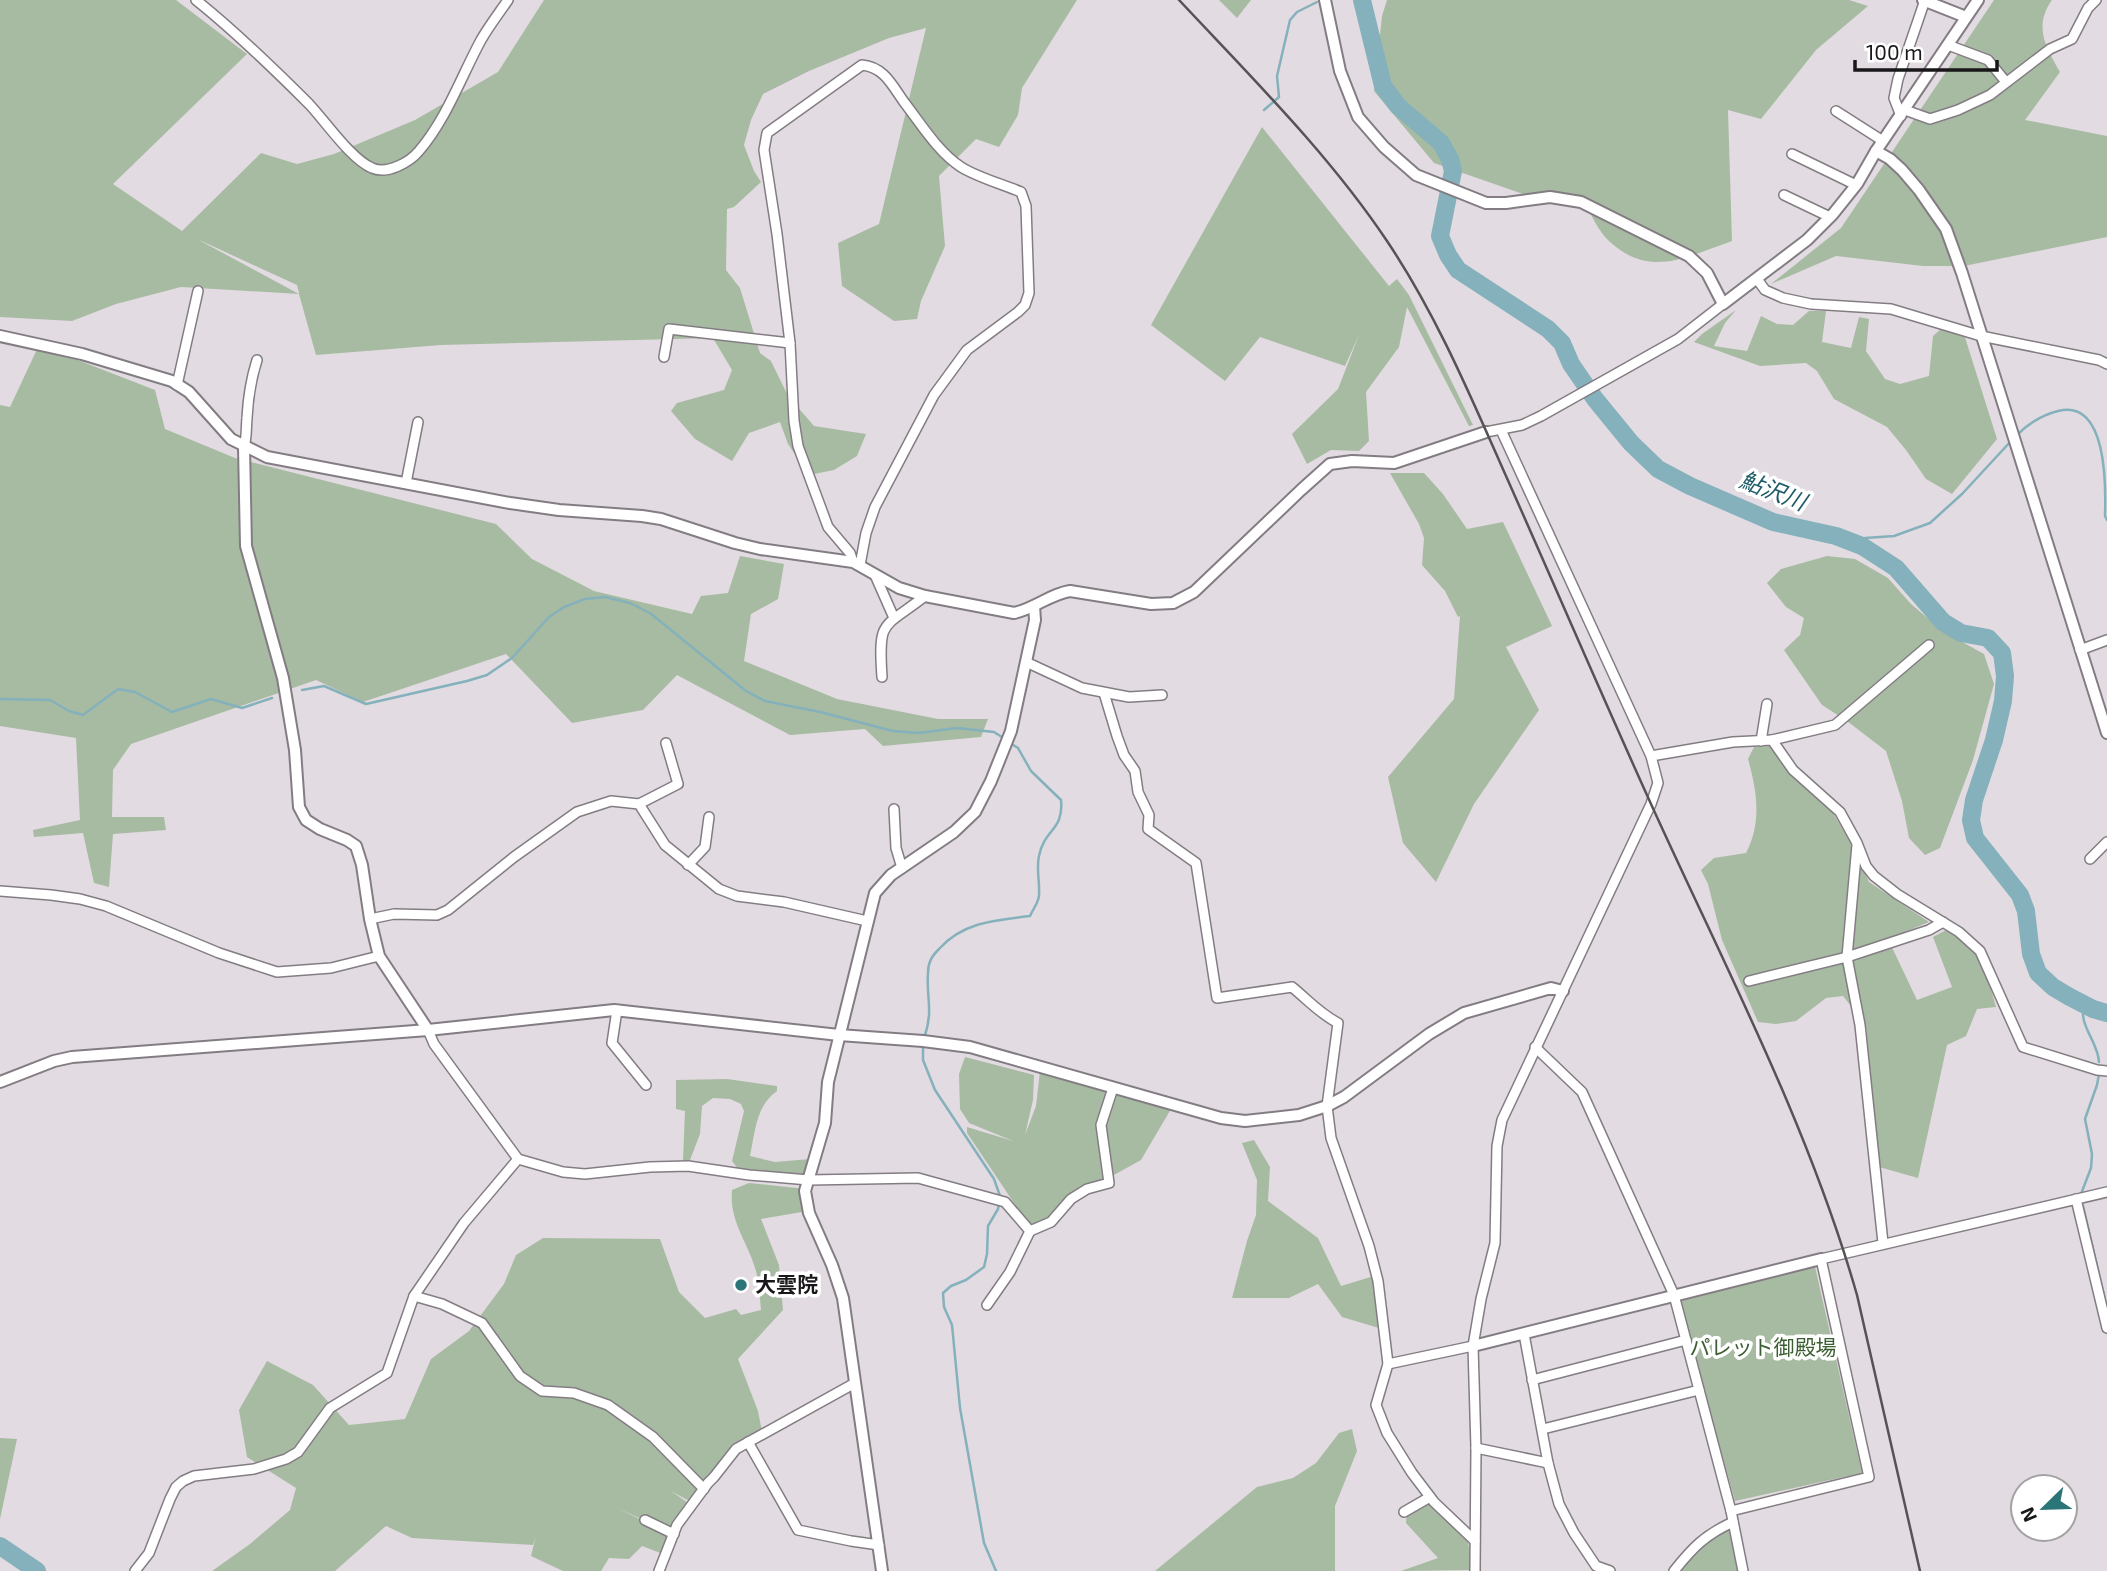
<svg xmlns="http://www.w3.org/2000/svg" width="2107" height="1571" font-family="'Exo 2','Noto Sans JP',sans-serif">
<style>
.green{fill:#a7bba2;fill-rule:evenodd}
.lines{fill:none;stroke-linecap:round;stroke-linejoin:round}
.stream{stroke:#84b1bb;stroke-width:2.5}
.river{stroke:#84b1bb;stroke-width:18}
.minor-casing{stroke:#837d83;stroke-width:12}
.tertiary-casing{stroke:#837d83;stroke-width:14}
.minor{stroke:#fff;stroke-width:9}
.tertiary{stroke:#fff;stroke-width:10}
.rail{stroke:#565255;stroke-width:2.5}
.poi-dot{fill:#2b7579;stroke:#fff;stroke-width:2.5}
.labels{text-anchor:middle;stroke-width:7;stroke-linejoin:round;paint-order:stroke}
.poi-label{font-size:21px;font-weight:bold;fill:#191719;stroke:#fff;text-anchor:start}
.park-label{font-size:21px;fill:#3b5e31;stroke:#fff}
.water-label{font-size:23px;font-style:italic;fill:#205d69;stroke:#fff}
</style>
<rect width="100%" height="100%" fill="#e3dbe2"/>
<!-- green -->
<g class="green">
<path d="M0 0H176L247 54 113 184 182 231 261 153 297 164 334 154 415 120 498 72 544 0H1077L1022 88 1018 115 999 147 976 139 939 176 945 246 921 301 917 319 894 321 842 286 838 243 879 224 926 28 889 38 809 71 763 94 751 120 744 145 754 171 761 182 734 207 727 209 726 270 740 288 760 353 771 361 788 396 814 426 866 434 857 456 834 470 809 475 788 444 780 422 749 433 732 461 695 439 671 411 677 403 724 390 732 370 713 338 441 345 316 355 299 294 181 287 116 304 72 321 0 317ZM197 239 297 285 299 293V294Z"/>
<polygon points="1219,0 1251,0 1237,18"/>
<path d="M1387 0H1849L1868 6 1816 50 1761 119 1728 110 1732 241C1686 257 1650 279 1609 241 1599 232 1592 216 1585 204L1523 194 1434 163 1374 91 1382 16Z"/>
<path d="M1994 0H2052C2033 27 2046 47 2060 72L2025 120 2107 136V237L1964 266H1923L1836 256 1771 284 1841 228Z"/>
<polygon points="1262,127 1389,286 1397,279 1409,295 1473,425 1469,426 1407,307 1399,347 1366,392 1369,441 1359,451 1331,450 1307,464 1292,434 1338,389 1359,335 1345,366 1260,337 1225,381 1151,325"/>
<polygon points="1736,310 1725,323 1714,346 1747,351 1761,316 1777,324 1793,325 1809,311 1826,311 1822,342 1851,348 1859,317 1869,319 1866,351 1885,379 1900,384 1929,376 1933,336 1942,328 1963,331 1997,439 1952,494 1926,479 1906,450 1887,427 1834,399 1817,371 1806,363 1760,366 1694,342 1702,334"/>
<polygon points="39,345 155,390 165,429 235,458 496,524 532,559 594,591 692,614 701,596 728,593 740,556 784,564 778,599 751,614 744,661 837,699 938,719 988,719 981,737 883,746 865,729 790,735 677,675 643,710 572,723 506,654 363,702 316,680 131,744 113,770 112,817 164,817 166,830 113,834 109,887 94,883 83,833 34,837 33,830 80,820 76,738 0,726 0,405 10,407"/>
<polygon points="1390,473 1424,473 1443,494 1467,529 1503,522 1552,626 1506,647 1539,710 1474,804 1436,882 1403,843 1388,777 1454,699 1460,616 1458,617 1445,591 1422,565 1424,538 1419,524"/>
<polygon points="1827,556 1855,559 1888,578 1911,604 1944,632 1984,654 1994,684 1973,760 1940,848 1925,855 1909,838 1902,801 1886,751 1847,721 1822,705 1784,650 1800,635 1804,618 1786,607 1767,583 1781,569"/>
<path d="M1771 746 1803 776 1830 808 1856 852 1869 882 1929 922 1888 939 1917 1000 1952 987 1933 937 1948 929 1982 958 1996 1007 1977 1009 1966 1036 1947 1045 1918 1178 1879 1167 1866 1025 1843 996 1826 998 1796 1021 1776 1024 1758 1022 1722 940 1708 884 1701 870 1714 858 1746 853C1762 822 1757 791 1748 759L1754 747Z"/>
<polygon points="965,1057 1034,1075 1033,1100 1025,1135 1036,1106 1040,1071 1171,1109 1141,1160 1074,1197 1056,1216 1032,1230 967,1133 967,1127 1013,1141 969,1123 960,1109 959,1074"/>
<path d="M727 1079 777 1086V1091C756 1105 755 1133 750 1156L775 1162 810 1159 803 1180 739 1170 732 1161 744 1111 741 1104 730 1099 713 1098 702 1106 700 1134 690 1160H683L685 1111 676 1109V1080Z"/>
<polygon points="1254,1140 1270,1167 1268,1201 1318,1238 1341,1286 1374,1276 1379,1328 1342,1317 1318,1284 1289,1298 1232,1298 1247,1241 1256,1215 1257,1180 1242,1143"/>
<path d="M749 1183 806 1189 808 1211 761 1219 779 1265 783 1310 738 1359 758 1411 762 1432 732 1451 691 1502 671 1491 691 1505 674 1534 617 1508 672 1535 663 1554 642 1546 629 1559 609 1558 601 1571H563L531 1556 536 1536 533 1545 412 1538 386 1526 335 1571H212L250 1544 290 1510 296 1488 247 1457 239 1410 267 1361 313 1385 349 1425 405 1419 431 1359 469 1331 504 1284 516 1255 543 1238 660 1239 679 1292 705 1318 736 1309 741 1315 761 1310C760 1298 759 1283 756 1271 748 1242 729 1222 732 1190Z"/>
<polygon points="1813,1258 1862,1473 1735,1501 1677,1294"/>
<polygon points="1352,1429 1357,1451 1335,1506 1335,1571 1155,1571 1257,1487 1293,1478 1316,1463 1339,1433"/>
<polygon points="0,1438 17,1439 0,1519"/>
<polygon points="1425,1498 1468,1542 1473,1570 1401,1571 1438,1558 1406,1523 1407,1509"/>
<polygon points="1733,1522 1743,1571 1675,1571 1703,1540"/>
</g>
<g class="lines">
<!-- stream -->
<g class="stream">
<polyline points="1264,110 1279,97 1277,76 1290,20 1297,12 1317,2"/>
<path d="M2017 435C2029 423 2042 415 2058 411 2107 398 2106 485 2105 516L2107 520"/>
<polyline points="1855,543 1865,538 1894,536 1930,523 1962,494 2012,440"/>
<polyline points="302,690 324,686 366,704 467,681 487,675 512,658 549,617 564,607 585,599 605,597 630,603 650,613 746,691 765,701 820,712 893,731 919,733 957,728 994,732 1005,739"/>
<polyline points="0,699 50,700 69,711 83,715 118,689 135,692 172,712 211,699 242,708 272,698"/>
<path d="M2084 1004C2078 1026 2098 1041 2099 1062"/>
<path d="M924 1038C934 1010 926 998 928 973 928 962 932 956 939 949 963 922 996 920 1030 916 1033 909 1039 902 1039 895 1040 882 1036 869 1039 856 1044 829 1064 831 1061 800L1031 771 1018 748 1010 743"/>
<polyline points="923,1044 923,1060 935,1090 994,1179 1000,1196 998,1209 988,1226 987,1254 984,1267 966,1280 951,1286 943,1293 944,1307 952,1325 960,1408 984,1543 996,1571"/>
<polyline points="2081,1194 2091,1168 2092,1154 2085,1119 2097,1085 2099,1074"/>
<polyline points="2083,1206 2105,1300"/>
</g>
<!-- river -->
<g class="river">
<polyline points="1362,0 1383,86 1398,106 1441,143 1450,159 1453,171 1440,236 1448,255 1458,270 1548,329 1562,343 1571,364 1595,399 1631,443 1658,469 1690,486 1773,522 1836,536 1862,546 1896,568 1943,622 1961,633 1988,638 2002,653 2005,676 2003,701 1994,740 1974,800 1971,820 1975,838 2020,895 2026,911 2031,954 2038,973 2053,987 2068,996 2093,1009 2107,1013"/>
<polyline points="0,1546 37,1571"/>
</g>
<defs>
<g id="minor">
<path d="M196 0C236 32 273 68 309 104 326 122 351 159 372 168 387 175 410 162 419 151 447 118 461 77 481 40 489 26 499 13 508 0"/>
<polyline points="1948,45 1988,60 2006,82"/>
<polyline points="1905,110 1930,119 1958,110 1990,95 2050,49 2072,39 2088,8 2096,0"/>
<polyline points="1836,111 1883,141"/>
<polyline points="1901,116 1894,98 1898,79 1925,0"/>
<polyline points="1792,154 1856,185"/>
<polyline points="1784,195 1830,217"/>
<polyline points="1757,279 1765,290 1783,298 1811,304 1891,309 1981,336 2099,360 2107,364"/>
<polyline points="664,357 669,329 790,343"/>
<polyline points="177,385 198,291"/>
<polyline points="1486,432 1522,425 1541,416 1678,339 1723,304"/>
<path d="M244 447C247 437 246 428 247 418 248 398 251 379 257 360"/>
<polyline points="406,483 418,422"/>
<path d="M853 562 850 553 828 527 798 446 794 421 790 343 777 234 764 150 767 133 862 65C884 67 892 85 904 102 921 124 938 152 961 167 979 178 1002 184 1021 192L1026 206 1029 293 1025 305 1018 312 967 350 934 395 875 507 866 533 860 565"/>
<polyline points="875,575 894,618"/>
<polyline points="2080,650 2107,640"/>
<polyline points="1026,662 1082,688 1129,697 1162,695"/>
<path d="M882 677C878 618 883 629 925 596"/>
<path d="M1104 693 1117 736 1124 755 1135 771 1138 792 1149 815 1148 829 1196 863 1217 998 1292 987C1308 1000 1319 1013 1338 1023L1327 1106 1331 1138 1369 1246 1378 1281 1388 1364 1376 1405 1387 1433 1412 1473 1434 1502 1475 1541"/>
<polyline points="1772,740 1835,725 1929,645"/>
<polyline points="1761,741 1767,704"/>
<polyline points="1651,756 1733,742 1772,740 1793,770 1840,812 1857,843 1866,866 1874,876 1897,894 1959,932 1980,951 2023,1047 2097,1070 2107,1071"/>
<polyline points="639,804 678,784 666,743"/>
<polyline points="894,809 896,848 902,868"/>
<polyline points="1857,845 1847,957 1860,1025 1883,1243"/>
<polyline points="2090,859 2107,842"/>
<polyline points="688,865 705,847 709,817"/>
<polyline points="0,891 51,895 80,899 106,906 219,953 277,972 331,968 379,956"/>
<polyline points="370,919 394,914 437,915 448,910 514,857 577,812 611,801 639,804 665,845 719,889 737,896 784,902 867,921"/>
<polyline points="1749,981 1847,957 1929,930 1943,922"/>
<polyline points="617,1010 612,1043 646,1085"/>
<polyline points="428,1030 434,1044 518,1159 563,1172 585,1174 650,1167 688,1166 749,1175 809,1180 918,1178 1005,1202 1030,1231 1010,1272 987,1305"/>
<polyline points="1535,1047 1582,1092 1674,1295 1731,1511 1743,1571"/>
<polyline points="2076,1199 2107,1328"/>
<polyline points="1030,1231 1051,1222 1071,1199 1087,1189 1109,1183 1101,1125 1113,1088"/>
<polyline points="414,1296 442,1304 482,1323 520,1376 542,1391 574,1393 608,1405 653,1437 704,1489"/>
<polyline points="1524,1334 1548,1463 1559,1504 1574,1533 1596,1566 1610,1571"/>
<polyline points="1388,1364 1473,1346"/>
<polyline points="1532,1380 1686,1340"/>
<polyline points="1543,1429 1699,1390"/>
<polyline points="748,1442 798,1530 851,1541 879,1545"/>
<polyline points="1476,1448 1548,1463"/>
<polyline points="1731,1511 1869,1477 1821,1259 2107,1192"/>
<polyline points="1404,1512 1430,1497"/>
<polyline points="645,1520 674,1534"/>
<polyline points="135,1571 149,1553 170,1499 176,1487 183,1481 194,1476 254,1469 286,1459 298,1452 330,1408 387,1373 414,1296 464,1223 518,1159"/>
<polyline points="659,1571 677,1525 708,1483 714,1477 736,1449 855,1383"/>
<polyline points="1475,1571 1476,1448 1473,1346 1481,1299 1495,1243 1497,1146 1502,1120 1651,804 1658,783 1651,756 1501,430"/>
<path d="M1674 1571C1693 1547 1705 1535 1733 1522"/>
</g>
<g id="tertiary">
<polyline points="1325,0 1340,71 1358,117 1384,147 1416,175 1486,203 1506,203 1550,197 1581,202 1689,256 1707,273 1723,304 1807,240 1833,214 1857,184 1876,151 1978,0"/>
<polyline points="1923,0 1966,17"/>
<polyline points="1876,151 1890,159 1902,170 1919,190 1946,229 1962,273 2107,733"/>
<path d="M0 336 82 354 172 381 189 392 231 439 267 457 510 503 559 510 642 516 661 519 735 543 760 549 853 562 899 588 925 596 1014 613C1034 609 1050 594 1070 591L1151 604 1173 603 1194 592 1301 490 1330 464 1352 461 1394 463 1486 432"/>
<polyline points="244,447 246,546 283,678 295,750 299,807 306,820 320,829 347,840 356,846 362,865 370,919 379,956 428,1030"/>
<polyline points="0,1082 54,1061 72,1057 428,1030 614,1010 839,1035 923,1041 970,1047 1221,1118 1245,1121 1299,1115 1327,1106 1344,1097 1429,1034 1464,1013 1551,988 1563,991"/>
<polyline points="1473,1346 1821,1259"/>
<polyline points="882,1571 843,1298 832,1265 809,1213 805,1191 825,1123 828,1082 875,893 891,875 954,832 975,812 991,781 1011,731 1035,620 1034,606"/>
</g>
</defs>
<!-- minor casing -->
<use href="#minor" class="minor-casing"/>
<!-- tertiary casing -->
<use href="#tertiary" class="tertiary-casing"/>
<!-- minor -->
<use href="#minor" class="minor"/>
<!-- tertiary -->
<use href="#tertiary" class="tertiary"/>
<!-- rail -->
<path class="rail" d="M1179 0C1251 77 1328 153 1387 241 1438 317 1473 402 1510 485 1557 591 1603 698 1651 804 1724 965 1808 1124 1857 1295L1920 1571"/>
</g>
<!-- markers -->
<circle class="poi-dot" cx="741" cy="1285" r="7"/>
<g class="labels">
<!-- poi labels -->
<g class="poi-label">
<text x="755" y="1292">大雲院</text>
</g>
<!-- park labels -->
<g class="park-label">
<text x="1763" y="1355">パレット御殿場</text>
</g>
<!-- water labels -->
<g class="water-label">
<text transform="translate(1773 491) rotate(21)" y="8">鮎沢川</text>
</g>
</g>
<!-- north arrow -->
<g transform="translate(2044 1508) rotate(247)"><circle r="33" fill="#ffffff" stroke="#a3a2a3" stroke-width="2"/>
<path d="M0-5L12 26L0 18L-12 26Z" fill="#2b7579"/>
<text y="-10" font-size="19" font-weight="bold" text-anchor="middle" fill="#191719">N</text>
</g>
<!-- scale -->
<path d="M1855 60v10h142v-10" fill="none" stroke="#191719" stroke-width="3.5"/>
<text x="1866" y="60" font-size="21" fill="#191719" stroke="#ffffff" stroke-width="5" paint-order="stroke">100 m</text>
</svg>
